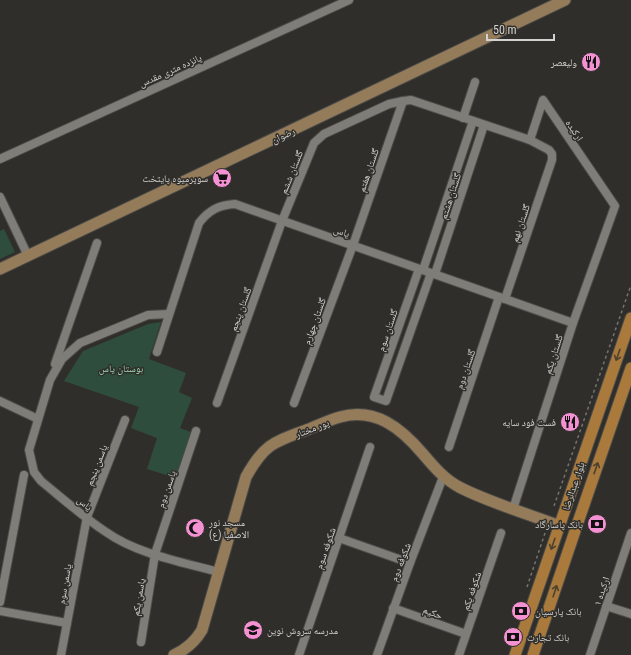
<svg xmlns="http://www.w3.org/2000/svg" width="631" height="655" font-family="'Roboto Condensed','Noto Naskh Arabic',sans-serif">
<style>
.green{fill:#2f4d3c}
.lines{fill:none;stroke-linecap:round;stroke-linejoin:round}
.minor-casing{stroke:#4c4b48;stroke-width:10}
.secondary-casing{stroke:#4c4b48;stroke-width:13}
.primary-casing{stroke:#4c4b48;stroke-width:13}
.path{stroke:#74736f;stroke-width:1.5;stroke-dasharray:3 3;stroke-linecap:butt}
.minor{stroke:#7f7d78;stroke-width:8}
.secondary{stroke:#947c5a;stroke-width:11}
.primary{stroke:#a97a3c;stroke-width:11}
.oneway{stroke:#4e412e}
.labels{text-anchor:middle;stroke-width:3;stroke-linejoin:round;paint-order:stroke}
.poi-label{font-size:10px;fill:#d3d2d0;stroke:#302e2a;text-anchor:end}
.street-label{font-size:10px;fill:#d3d2d0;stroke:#302e2a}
.park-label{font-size:10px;fill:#9eddb8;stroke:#302e2a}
</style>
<rect width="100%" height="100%" fill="#302e2a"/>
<!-- green -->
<g class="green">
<polygon points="4,229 15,252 0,259 0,231"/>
<polygon points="161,322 149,359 186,373 179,392 192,398 180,428 191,432 176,478 147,469 157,438 131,428 139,407 64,381 83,351 148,324"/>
</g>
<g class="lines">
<defs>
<g id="minor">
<polyline points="463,118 475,82"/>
<polyline points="0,159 349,0"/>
<polyline points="0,197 28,256"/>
<polyline points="419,269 374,397 386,401 431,273"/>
<polyline points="423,270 473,121"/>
<polyline points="435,274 484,125"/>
<path d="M169 314 148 315 80 343 62 359 50 380 29 450 34 472 41 481C62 498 83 517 106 532 137 554 182 562 218 572"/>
<path d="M157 352 199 223C209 210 219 205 235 204L573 323"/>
<polyline points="55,364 97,243"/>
<polyline points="0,401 38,419"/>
<polyline points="217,403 282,221 314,143 324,134 389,104 403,101 411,100 530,140 549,150 552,154 552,160 505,299"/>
<polyline points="294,403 353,245 403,101"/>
<polyline points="449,447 499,297"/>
<polyline points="513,509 573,323 615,206 543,100 530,140"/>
<polyline points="339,538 410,563"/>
<polyline points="0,602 24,475"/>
<polyline points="606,606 631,614"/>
<polyline points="393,608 466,634"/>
<polyline points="0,611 67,623"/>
<polyline points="141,642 155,554 196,431"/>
<polyline points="61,655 87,517 125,420"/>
<polyline points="299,655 370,447"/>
<polyline points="377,655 410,563 443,477"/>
<polyline points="459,655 501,533"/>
<polyline points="590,655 631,533"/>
</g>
<g id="secondary">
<polyline points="0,269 565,0"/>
<path d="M174 655C187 649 195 642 202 630L246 477C265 443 274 442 309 429 319 425 329 420 340 417 375 407 401 428 423 454 434 467 445 480 461 488 491 503 528 514 560 526"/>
</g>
<g id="primary">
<polyline points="515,655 631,318"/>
<polyline points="533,655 575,531 631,368"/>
</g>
</defs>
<!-- minor casing -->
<use href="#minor" class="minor-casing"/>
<!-- secondary casing -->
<use href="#secondary" class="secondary-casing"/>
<!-- primary casing -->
<use href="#primary" class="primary-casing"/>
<!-- path -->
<g class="path">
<polyline points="554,506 631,285"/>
<polyline points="527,587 546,530"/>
</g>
<!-- minor -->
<use href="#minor" class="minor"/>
<!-- secondary -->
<use href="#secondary" class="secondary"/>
<!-- primary -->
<use href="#primary" class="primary"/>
</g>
<!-- one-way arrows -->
<defs><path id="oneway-shaft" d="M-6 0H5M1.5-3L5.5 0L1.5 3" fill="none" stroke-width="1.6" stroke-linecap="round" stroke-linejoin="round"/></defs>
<g class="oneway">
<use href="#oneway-shaft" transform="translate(618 355) rotate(109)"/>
<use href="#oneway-shaft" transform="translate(596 468) rotate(-71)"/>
<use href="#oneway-shaft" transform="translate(553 544) rotate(109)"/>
<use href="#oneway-shaft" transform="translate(555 591) rotate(-72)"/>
</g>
<!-- icons -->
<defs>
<symbol id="restaurant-disc" viewBox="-11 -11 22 22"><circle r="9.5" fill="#f491d3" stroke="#302e2a"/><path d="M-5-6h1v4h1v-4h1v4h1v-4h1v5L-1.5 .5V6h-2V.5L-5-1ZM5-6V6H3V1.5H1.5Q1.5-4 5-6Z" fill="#111"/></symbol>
<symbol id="supermarket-disc" viewBox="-11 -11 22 22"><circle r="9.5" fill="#f491d3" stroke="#302e2a"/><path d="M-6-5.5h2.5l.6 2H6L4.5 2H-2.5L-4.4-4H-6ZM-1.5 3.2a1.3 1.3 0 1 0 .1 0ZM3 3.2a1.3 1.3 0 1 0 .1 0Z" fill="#111"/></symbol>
<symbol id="bank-disc" viewBox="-11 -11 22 22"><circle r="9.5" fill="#f491d3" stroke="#302e2a"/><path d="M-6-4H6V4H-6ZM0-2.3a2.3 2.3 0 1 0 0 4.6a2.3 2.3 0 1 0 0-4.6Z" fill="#111"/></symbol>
<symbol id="mosque-disc" viewBox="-11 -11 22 22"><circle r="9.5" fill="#f491d3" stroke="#302e2a"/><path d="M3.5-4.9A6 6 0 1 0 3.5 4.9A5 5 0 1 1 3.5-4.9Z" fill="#111"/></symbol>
<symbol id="school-disc" viewBox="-11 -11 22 22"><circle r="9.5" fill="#f491d3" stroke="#302e2a"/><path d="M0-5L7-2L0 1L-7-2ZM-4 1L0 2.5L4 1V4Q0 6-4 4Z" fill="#111"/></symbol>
</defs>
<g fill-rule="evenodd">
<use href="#restaurant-disc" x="580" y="51" width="22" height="22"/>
<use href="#supermarket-disc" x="211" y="167" width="22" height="22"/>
<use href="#restaurant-disc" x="559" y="411" width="22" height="22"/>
<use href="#bank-disc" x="586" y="513" width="22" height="22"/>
<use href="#mosque-disc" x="184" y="517" width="22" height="22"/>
<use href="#bank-disc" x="510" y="600" width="22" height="22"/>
<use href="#school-disc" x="242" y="619" width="22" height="22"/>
<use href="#bank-disc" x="502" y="626" width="22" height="22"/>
</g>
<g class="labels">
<!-- poi labels -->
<g class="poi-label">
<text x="577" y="66">ولیعصر</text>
<text x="208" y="182">سوپرمیوه پایتخت</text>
<text x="556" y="426">فست فود سایه</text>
<text x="209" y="526" text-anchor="start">مسجد نور<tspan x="209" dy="12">الاصفیا (ع)</tspan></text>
<text x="583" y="528">بانک پاسارگاد</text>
<text x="535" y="615" text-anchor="start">بانک پارسیان</text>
<text x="267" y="634" text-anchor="start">مدرسه سروش نوین</text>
<text x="527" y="641" text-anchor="start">بانک تجارت</text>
</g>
<!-- street labels -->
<g class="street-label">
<text transform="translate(170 70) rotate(-24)" y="4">پانزده متری مقدس</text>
<text transform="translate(575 130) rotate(56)" y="4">ارکیده</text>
<text transform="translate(283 135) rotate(-25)" y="4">رضوان</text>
<text transform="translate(368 170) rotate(-71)" y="4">گلستان هفتم</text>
<text transform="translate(291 172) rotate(-68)" y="4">گلستان ششم</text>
<text transform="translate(450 196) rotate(-72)" y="4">گلستان هشتم</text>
<text transform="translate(520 223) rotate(-71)" y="4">گلستان نهم</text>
<text transform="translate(342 231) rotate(19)" y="4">یاس</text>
<text transform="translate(240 309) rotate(-70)" y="4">گلستان پنجم</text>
<text transform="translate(314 321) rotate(-70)" y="4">گلستان چهارم</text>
<text transform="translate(387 330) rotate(-71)" y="4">گلستان سوم</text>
<text transform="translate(553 354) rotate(-72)" y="4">گلستان یکم</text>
<text transform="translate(465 369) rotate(-71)" y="4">گلستان دوم</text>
<text transform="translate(312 428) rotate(-21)" y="4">پور مختار</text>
<text transform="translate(96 465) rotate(-69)" y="4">یاسمن پنجم</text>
<text transform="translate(573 486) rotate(-71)" y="4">بلوار عبدالرضا</text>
<text transform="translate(166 489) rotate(-71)" y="4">یاسمن دوم</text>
<text transform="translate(85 503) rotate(39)" y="4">یاس</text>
<text transform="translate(325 548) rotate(-71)" y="4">شکوفه سوم</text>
<text transform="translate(400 562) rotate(-69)" y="4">شکوفه دوم</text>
<text transform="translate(64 584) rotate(-80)" y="4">یاسمن سوم</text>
<text transform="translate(471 591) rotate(-71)" y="4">شکوفه یکم</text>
<text transform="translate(601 591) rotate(-71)" y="4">ارکیده ۱</text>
<text transform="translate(138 597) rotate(-81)" y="4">یاسمن یکم</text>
<text transform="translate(433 612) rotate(20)" y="4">حکیم</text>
</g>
<!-- park labels -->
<g class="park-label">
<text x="121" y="372">بوستان یاس</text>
</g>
</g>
<!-- scale -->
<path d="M487 34v6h67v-6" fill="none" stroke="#d3d2d0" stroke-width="2"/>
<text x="493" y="34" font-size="12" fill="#d3d2d0" stroke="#302e2a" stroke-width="3" paint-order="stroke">50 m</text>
</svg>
